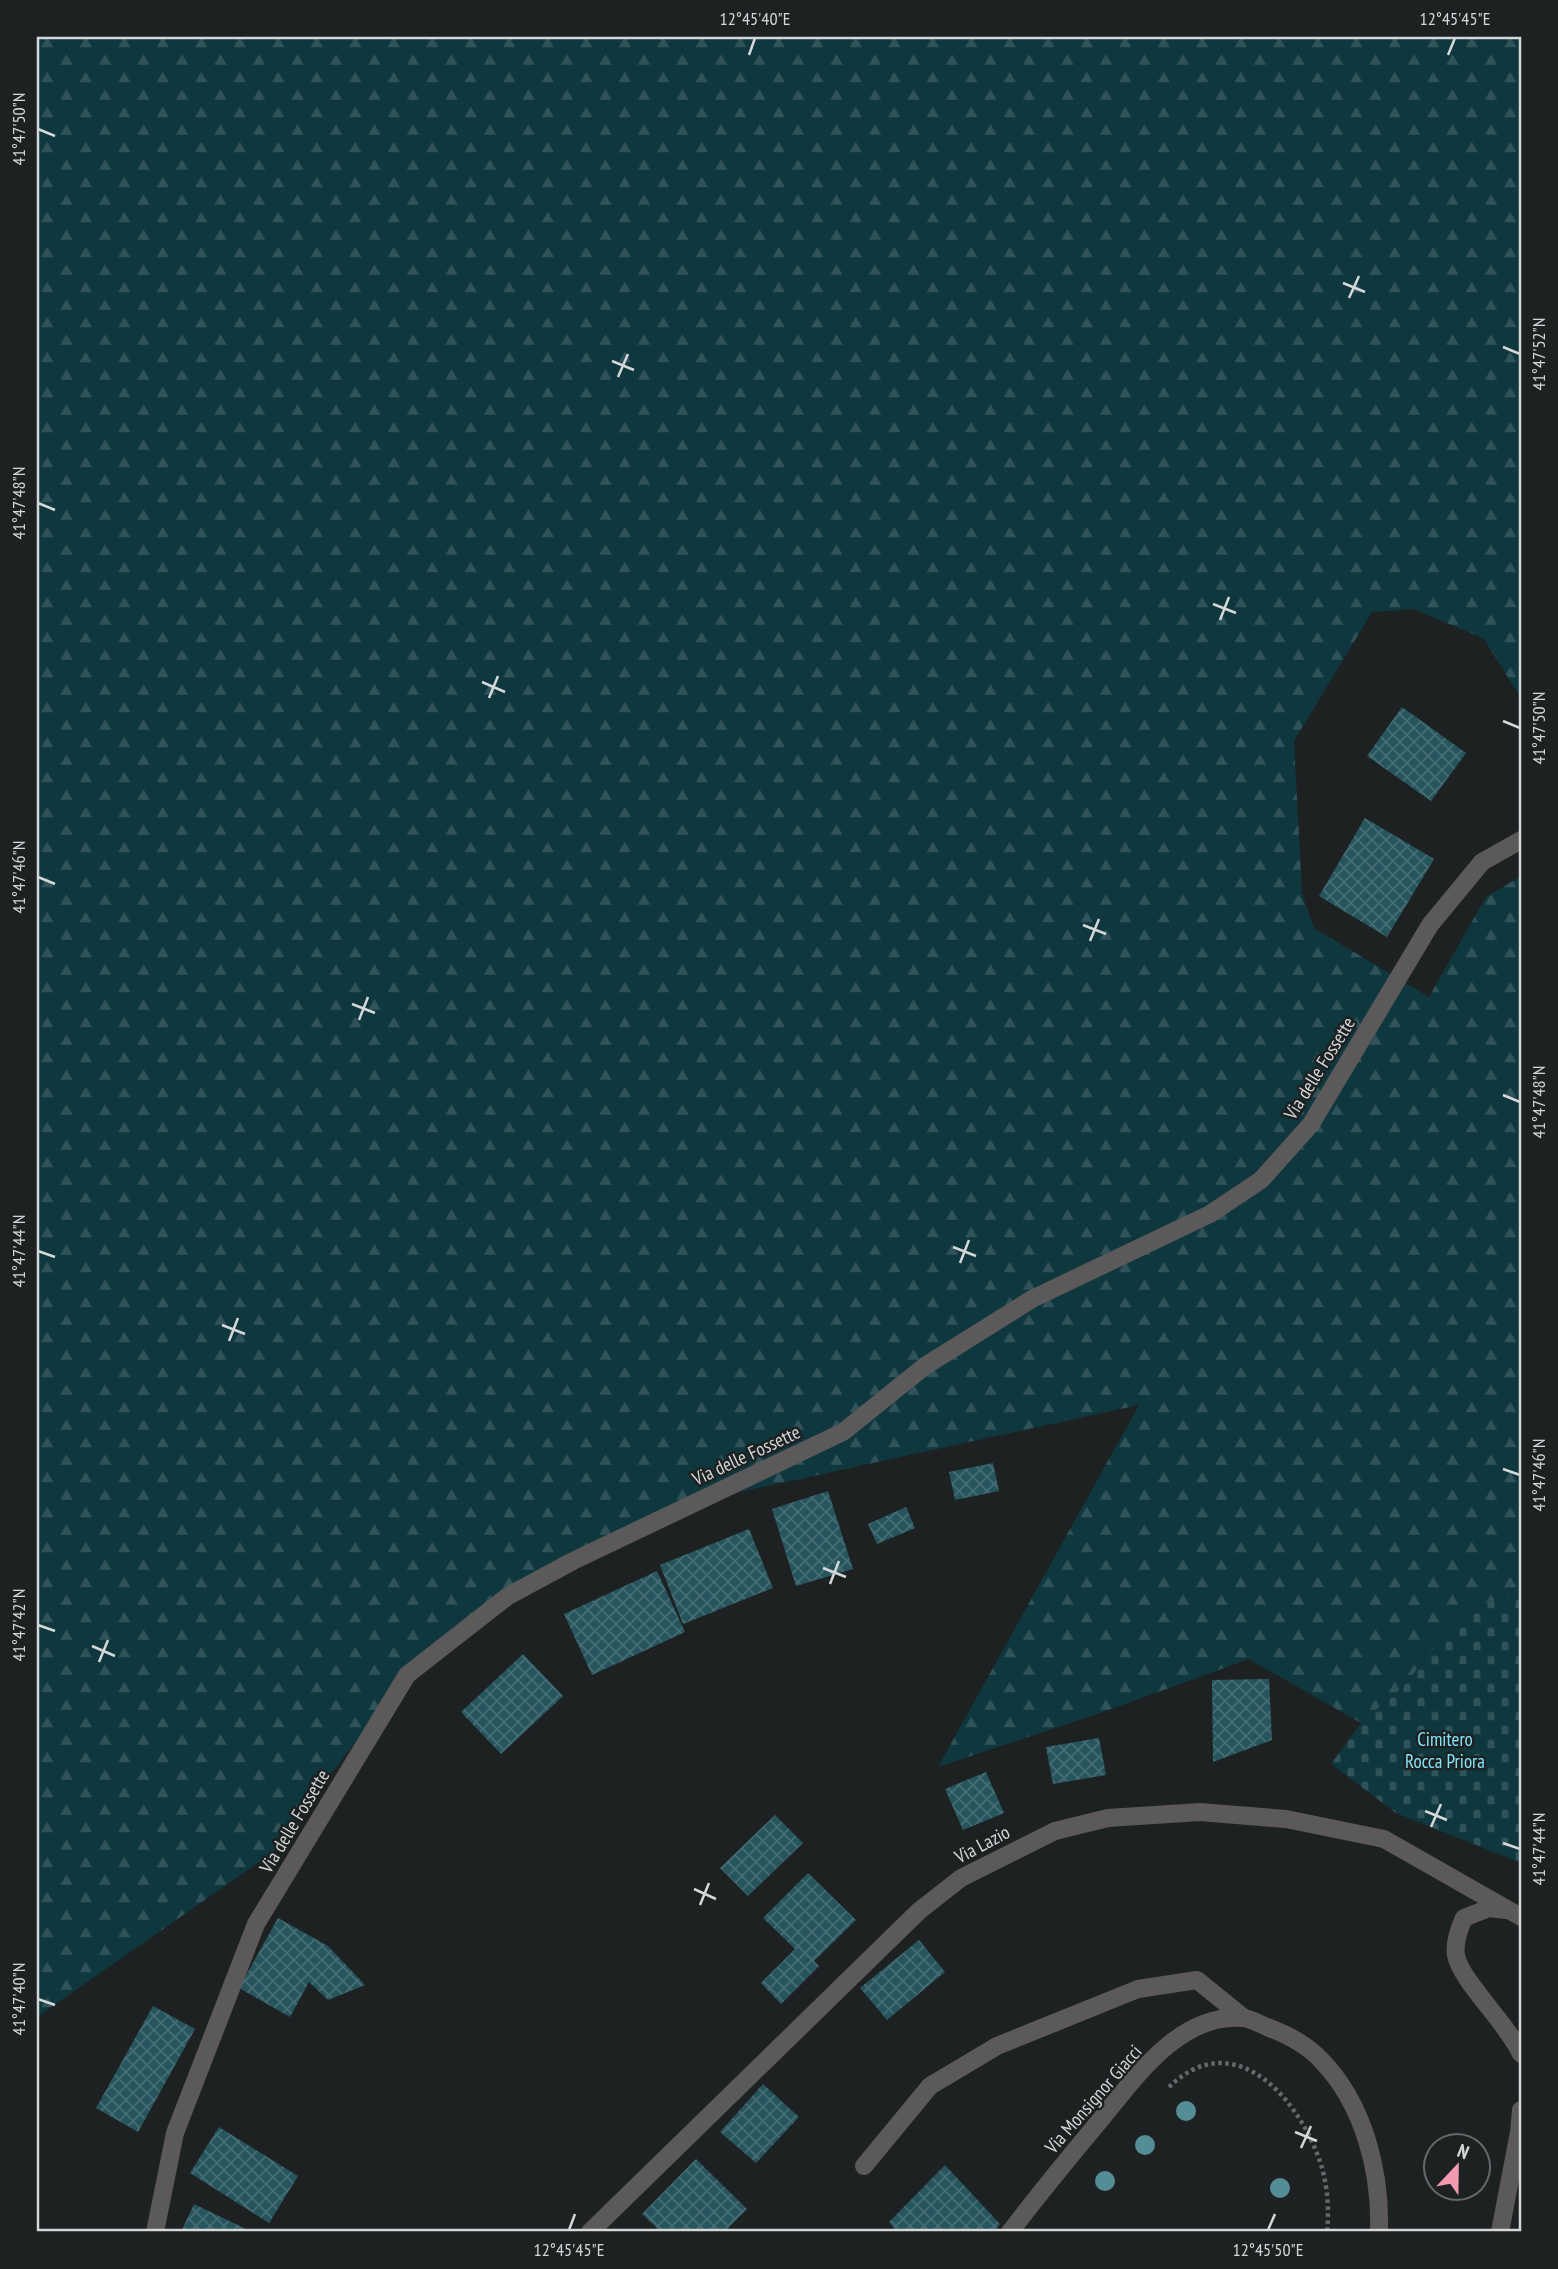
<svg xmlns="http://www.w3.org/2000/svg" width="1558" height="2269" font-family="'PT Sans Narrow',sans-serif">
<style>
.forest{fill:url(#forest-firs)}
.cemetery{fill:url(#cemetery-stones)}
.building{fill:url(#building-cross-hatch)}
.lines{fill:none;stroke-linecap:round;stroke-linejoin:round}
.path{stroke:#66696a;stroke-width:4.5;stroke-dasharray:3.5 3.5;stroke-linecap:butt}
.minor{stroke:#5c595a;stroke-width:18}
.tree{fill:#558d97}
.ticks{fill:none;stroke:#d5d7d8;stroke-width:2.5}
.labels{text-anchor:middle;stroke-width:5;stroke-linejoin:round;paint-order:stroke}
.street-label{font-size:19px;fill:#d5d7d8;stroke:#1d2122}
.park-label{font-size:19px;fill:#83e5f7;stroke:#1d2122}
.neatline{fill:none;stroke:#d5d7d8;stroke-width:2.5}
.ticks-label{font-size:18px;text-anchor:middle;fill:#d5d7d8}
</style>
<defs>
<pattern id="forest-firs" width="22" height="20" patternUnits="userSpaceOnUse" patternTransform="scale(1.75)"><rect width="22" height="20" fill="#0e373e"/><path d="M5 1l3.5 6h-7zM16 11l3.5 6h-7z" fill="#305359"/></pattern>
<pattern id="cemetery-stones" width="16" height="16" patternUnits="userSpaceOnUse" patternTransform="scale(1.75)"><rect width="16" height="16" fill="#0e373e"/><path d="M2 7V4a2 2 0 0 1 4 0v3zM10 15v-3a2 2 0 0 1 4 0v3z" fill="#305359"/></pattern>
<pattern id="building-cross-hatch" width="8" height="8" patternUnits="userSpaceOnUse" patternTransform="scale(1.75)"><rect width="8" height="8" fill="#27555d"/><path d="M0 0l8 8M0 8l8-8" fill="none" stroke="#456d74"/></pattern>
</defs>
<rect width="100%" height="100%" fill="#1d2122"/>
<!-- forest -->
<polygon class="forest" points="37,37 1521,37 1521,698 1484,639 1414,609 1372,612 1294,741 1302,894 1314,928 1429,997 1486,897 1521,876 1521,1587 1458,1617 1404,1686 1361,1723 1249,1659 1103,1712 938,1767 1139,1405 671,1507 508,1596 395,1689 272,1853 37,2017"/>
<!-- cemetery -->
<polygon class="cemetery" points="1521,1587 1521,1863 1396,1813 1331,1764 1361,1723 1404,1686 1458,1617"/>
<!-- building -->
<g class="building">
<polygon points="1402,707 1466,753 1431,801 1367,756"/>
<polygon points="1365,818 1434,859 1387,937 1319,896"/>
<polygon points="993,1463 999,1491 955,1500 949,1472"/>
<polygon points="828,1491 853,1569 796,1586 772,1509"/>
<polygon points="906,1507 915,1528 877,1544 868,1524"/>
<polygon points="749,1529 773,1588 683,1624 660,1565"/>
<polygon points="657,1571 685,1632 592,1675 564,1614"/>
<polygon points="523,1654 563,1696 501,1754 461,1712"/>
<polygon points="1269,1679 1272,1740 1213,1762 1212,1680"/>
<polygon points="1099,1738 1106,1775 1053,1784 1046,1747"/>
<polygon points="986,1772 1004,1813 963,1830 945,1789"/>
<polygon points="775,1815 803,1843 748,1896 720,1868"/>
<polygon points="808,1873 856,1920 814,1961 819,1966 781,2004 761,1983 795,1949 763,1918"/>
<polygon points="278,1918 328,1946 365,1985 328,2000 309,1982 290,2017 239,1988"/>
<polygon points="919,1940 945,1972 887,2020 860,1988"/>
<polygon points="153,2006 195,2029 138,2132 96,2108"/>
<polygon points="763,2084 799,2117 756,2163 720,2132"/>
<polygon points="219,2127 298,2176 269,2223 190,2173"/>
<polygon points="696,2159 747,2209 724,2232 661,2232 642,2214"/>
<polygon points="945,2165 1000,2224 994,2232 897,2232 889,2222"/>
<polygon points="194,2204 248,2230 247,2232 181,2232"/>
</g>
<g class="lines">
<!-- path -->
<path class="path" d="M1169 2087C1236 2022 1303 2103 1322 2168 1328 2189 1329 2211 1327 2232"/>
<!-- minor -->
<g class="minor">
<path d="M1506 1910 1489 1908 1464 1918C1459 1929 1454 1942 1456 1955 1460 1980 1508 2024 1521 2054"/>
<polyline points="864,2166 930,2086 997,2046 1138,1989 1197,1980 1244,2018"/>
<polyline points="155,2232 175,2133 256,1924 407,1675 508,1596 573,1561 843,1432 925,1366 1032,1299 1210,1214 1261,1180 1311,1124 1430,925 1482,862 1521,840"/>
<polyline points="590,2232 919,1911 961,1878 1055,1831 1108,1818 1200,1812 1286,1819 1384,1839 1521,1917"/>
<path d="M1010 2232C1038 2195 1067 2160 1097 2124 1133 2081 1178 2013 1242 2018 1250 2018 1260 2024 1267 2027 1288 2035 1306 2044 1321 2060 1364 2104 1381 2172 1379 2232"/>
<polyline points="1500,2232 1519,2132 1521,2110"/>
</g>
</g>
<!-- trees -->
<g class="tree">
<circle cx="1186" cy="2111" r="10"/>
<circle cx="1145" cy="2145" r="10"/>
<circle cx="1105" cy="2181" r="10"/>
<circle cx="1280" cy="2188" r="10"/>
</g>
<!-- ticks -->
<path class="ticks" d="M749 55 755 38M1448 55 1455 38M38 129 55 136M1343 283 1365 292M1349 298 1359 276M1503 347 1520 354M612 361 634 370M618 377 628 354M38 503 55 510M1213 604 1236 613M1220 620 1229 597M482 682 505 692M489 698 498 676M1503 721 1520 728M38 877 55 884M1083 925 1106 934M1090 941 1099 919M352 1004 375 1013M359 1020 368 997M1503 1095 1520 1102M953 1247 976 1256M38 1251 55 1257M960 1263 969 1240M222 1325 245 1334M229 1341 238 1318M1503 1469 1520 1475M823 1568 846 1577M830 1584 839 1561M38 1625 55 1631M92 1646 115 1656M99 1662 108 1640M1425 1811 1447 1820M1431 1827 1441 1804M1503 1843 1520 1849M694 1889 716 1899M700 1905 709 1883M38 1999 55 2005M1295 2132 1317 2141M1301 2148 1311 2126M569 2230 575 2214M1268 2230 1275 2214"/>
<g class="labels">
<!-- street labels -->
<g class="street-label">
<text transform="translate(1319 1068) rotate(-58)" y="7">Via delle Fossette</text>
<text transform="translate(746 1455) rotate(-25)" y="7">Via delle Fossette</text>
<text transform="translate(294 1821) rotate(-59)" y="7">Via delle Fossette</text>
<text transform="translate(982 1844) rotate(-28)" y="7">Via Lazio</text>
<text transform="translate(1093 2099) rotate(-49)" y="7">Via Monsignor Giacci</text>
</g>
<!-- park labels -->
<g class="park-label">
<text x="1445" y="1746">Cimitero<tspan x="1445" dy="22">Rocca Priora</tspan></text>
</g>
</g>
<!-- border -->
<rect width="1558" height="2269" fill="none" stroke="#1d2122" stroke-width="77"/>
<!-- north arrow -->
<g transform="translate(1457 2167) rotate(22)"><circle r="33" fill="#1d2122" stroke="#676a6b" stroke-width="2"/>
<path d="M0-5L12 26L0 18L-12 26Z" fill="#f29aaf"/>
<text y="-10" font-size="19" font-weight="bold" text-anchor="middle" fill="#d5d7d8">N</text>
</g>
<rect x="38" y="38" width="1482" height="2192" class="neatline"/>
<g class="ticks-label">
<text x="755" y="25">12°45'40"E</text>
<text x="1455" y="25">12°45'45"E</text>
<text transform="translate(19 129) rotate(-90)" y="6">41°47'50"N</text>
<text transform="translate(1539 354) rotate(-90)" y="6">41°47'52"N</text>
<text transform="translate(19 503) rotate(-90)" y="6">41°47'48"N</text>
<text transform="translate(1539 728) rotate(-90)" y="6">41°47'50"N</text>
<text transform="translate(19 877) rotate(-90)" y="6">41°47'46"N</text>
<text transform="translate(1539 1102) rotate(-90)" y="6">41°47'48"N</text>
<text transform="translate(19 1251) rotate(-90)" y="6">41°47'44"N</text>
<text transform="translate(1539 1475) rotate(-90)" y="6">41°47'46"N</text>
<text transform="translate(19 1625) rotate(-90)" y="6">41°47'42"N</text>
<text transform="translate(1539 1849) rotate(-90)" y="6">41°47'44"N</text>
<text transform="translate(19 1999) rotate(-90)" y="6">41°47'40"N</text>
<text x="569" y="2256">12°45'45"E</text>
<text x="1268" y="2256">12°45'50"E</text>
</g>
</svg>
